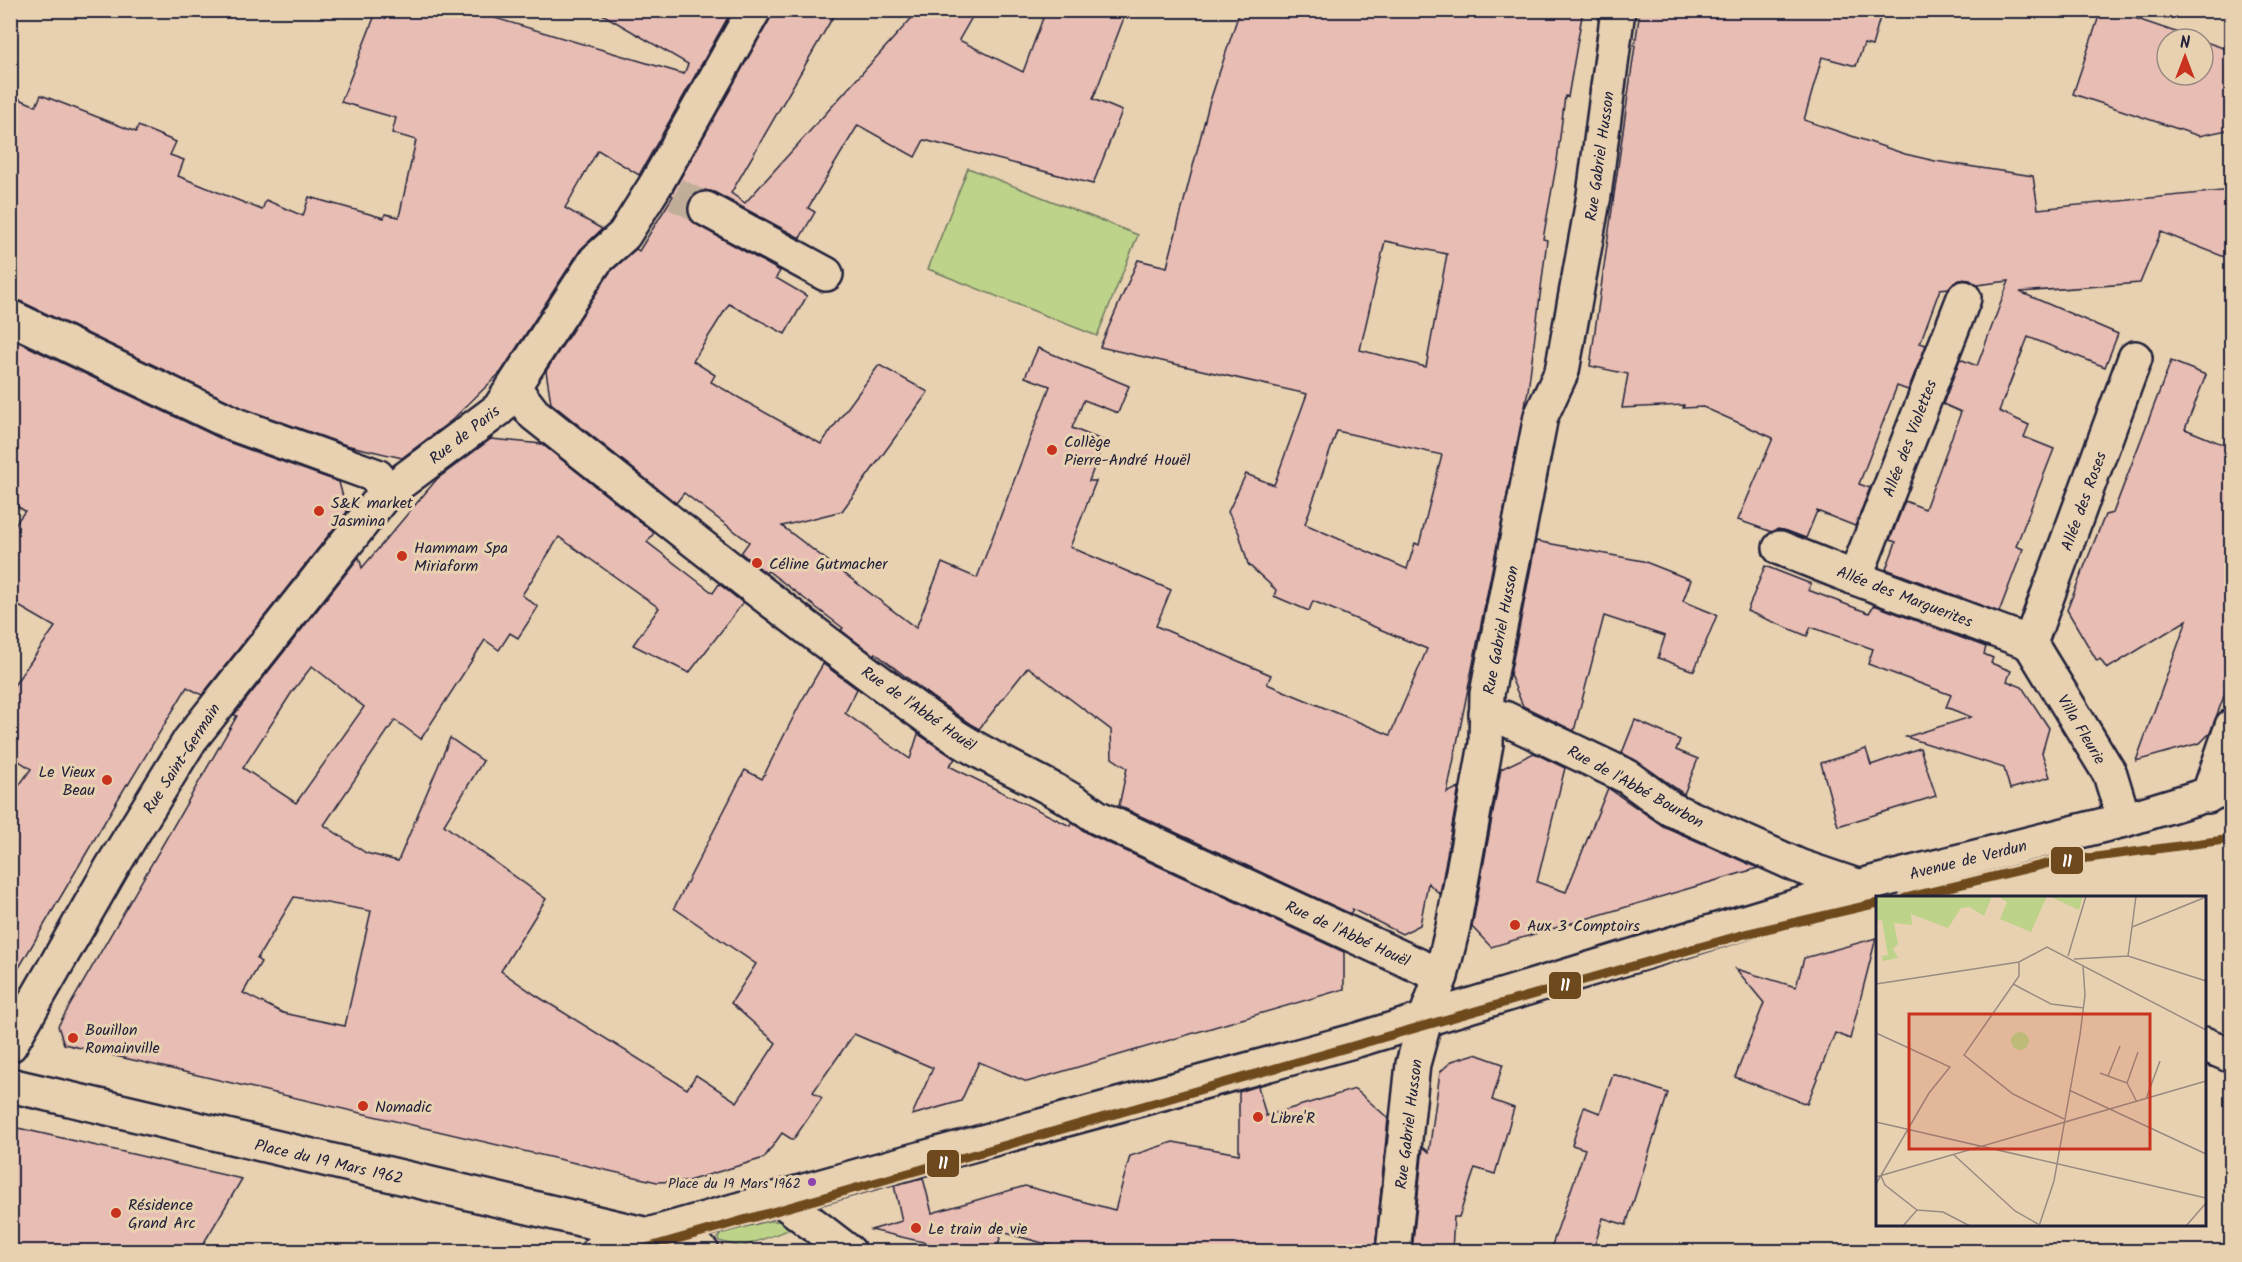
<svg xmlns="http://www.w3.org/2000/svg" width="2242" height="1262" font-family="Kalam,sans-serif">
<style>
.green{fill:#bdd389;stroke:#707a62;stroke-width:1.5}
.building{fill:#e8bdb3;stroke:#22223b;stroke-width:1.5;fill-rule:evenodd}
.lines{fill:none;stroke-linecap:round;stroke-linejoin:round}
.minor-tunnel{stroke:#c0ae99;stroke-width:33;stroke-dasharray:33 16;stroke-linecap:butt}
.minor-casing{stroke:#22223b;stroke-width:38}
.minor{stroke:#e8d1b1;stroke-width:33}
.metro-1-casing{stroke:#e8d1b1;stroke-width:14}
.metro-1{stroke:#6e491e;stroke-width:9}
.poi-dot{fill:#c8321e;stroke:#e8d1b1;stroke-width:2}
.bus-dot{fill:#8e44ad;stroke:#e8d1b1;stroke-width:2}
.labels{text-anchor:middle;stroke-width:6;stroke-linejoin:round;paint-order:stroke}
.bus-label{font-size:14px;fill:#22223b;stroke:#e8d1b1;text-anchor:end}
.street-label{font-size:16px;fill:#22223b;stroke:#e8d1b1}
.poi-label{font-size:16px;fill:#22223b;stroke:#e8d1b1;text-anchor:start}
.inset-road{fill:none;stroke:#998b82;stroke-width:1.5}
.view{fill:#c8321e;fill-opacity:0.15;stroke:#c8321e;stroke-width:3}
.inset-edge{fill:none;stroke:#22223b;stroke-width:3}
.line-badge{stroke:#e8d1b1;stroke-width:2}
.badge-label{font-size:16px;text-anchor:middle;font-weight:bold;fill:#fff}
</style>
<rect width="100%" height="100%" fill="#e8d1b1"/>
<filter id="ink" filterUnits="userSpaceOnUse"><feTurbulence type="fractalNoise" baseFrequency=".0167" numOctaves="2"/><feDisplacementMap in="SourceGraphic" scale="12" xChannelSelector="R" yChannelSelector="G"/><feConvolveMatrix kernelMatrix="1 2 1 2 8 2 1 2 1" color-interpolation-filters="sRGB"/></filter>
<g filter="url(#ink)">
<!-- green -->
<g class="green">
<polygon points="968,168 1138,235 1097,336 928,269"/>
<polygon points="768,1221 779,1221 794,1228 741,1247 719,1241 718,1238 721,1233"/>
</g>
<!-- building -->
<g class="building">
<polygon points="377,10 468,10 684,74 688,64 595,10 732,10 639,175 598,150 565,208 602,229 580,250 501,372 452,420 402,458 346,445 243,408 18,300 10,299 10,95 36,106 41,95 136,132 138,126 176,142 170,155 184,160 178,176 262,210 266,200 303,216 309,197 384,218 385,214 399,217 416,140 392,133 396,118 341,102"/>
<path d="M773 10H837L731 193 745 203 919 10H976L959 40 1023 72 1046 10H1127L1093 99 1122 111 1093 184 924 140 915 157 858 125 808 208 815 212 800 238 714 192 705 190 697 193 690 200 687 210 690 219 697 225 780 271 776 278 807 296 785 334 729 304 693 361 715 375 711 382 821 444 879 365 928 392 842 511 782 526 916 628 942 563 977 578 1050 386 1025 377 1038 348 1129 386 1118 413 1084 400 1072 428 1104 441 1089 481H1096L1070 547 1171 590 1156 626 1271 675 1267 684 1390 735 1427 649 1313 601 1309 611 1274 596 1276 590 1248 564 1239 533 1228 512 1246 474 1274 485 1307 394 1100 347 1138 260 1167 267 1209 104 1240 10H1583L1568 97 1565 96 1557 161 1543 239 1547 240 1528 391 1447 793 1459 787 1440 894 1428 883 1420 925 1402 934 1352 909 1351 914 1119 806 1127 768 1112 758 1111 730 1028 667 979 729 972 725 932 697 875 653 874 655 851 638 841 630 843 628 768 571 766 573 741 553 749 542 684 493 676 503 551 403 546 371 610 272 636 249 639 251 673 196 671 195 770 19ZM1385 241 1447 254 1426 367 1360 350ZM1337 431 1442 455 1419 545 1415 543 1407 569 1305 524Z"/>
<polygon points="1640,10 1882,10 1872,46 1864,44 1856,66 1822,57 1804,120 1905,154 1935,161 2033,176 2038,209 2232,190 2232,260 2161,232 2140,283 2020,292 2118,334 2105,367 2028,337 1999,411 2029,425 2024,437 2054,449 2016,546 2023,549 1999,612 1886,569 1896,542 1890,540 1905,501 1925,509 1961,412 1943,404 1960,359 1977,366 2009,281 1977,285 1970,280 1962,279 1953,283 1949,288 1940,289 1920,343 1926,345 1908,390 1897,386 1859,484 1870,488 1855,526 1817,511 1806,538 1787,531 1778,529 1772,532 1738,520 1773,438 1703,407 1683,408 1684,405 1622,408 1628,374 1590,366"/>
<polygon points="2101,10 2111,10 2196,39 2167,39 2167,75 2203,75 2203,41 2232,51 2232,129 2199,136 2073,94"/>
<polygon points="10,338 228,442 339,482 347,512 202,695 187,687 128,785 127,784 10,983 10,798 31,769 10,755 10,691 55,627 10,601 10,531 25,511 10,502"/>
<polygon points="2171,361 2206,375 2185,429 2232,448 2232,675 2210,733 2200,743 2136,761 2187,620 2107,669 2100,659 2097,661 2067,610 2105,515 2113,513"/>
<path d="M491 439 542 444 654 533 647 542 713 593 719 584 743 603 689 673 633 645 659 608 559 537 522 595 538 607 518 638 510 633 499 650 485 640 421 739 395 720 324 825 366 853 398 861 450 738 483 761 444 825 546 899 501 971 537 996 687 1089 696 1075 737 1102 776 1043 731 1003 756 964 674 908 745 770 762 779 801 702 823 664 857 689 845 713 910 759 918 734 955 759 949 766 1070 826 1072 823 1089 834 1344 952V989L1027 1082 979 1062 961 1101 912 1115 933 1068 854 1034 813 1092 822 1098 793 1140 782 1133 764 1158 688 1181 657 1182 64 1044 58 1026 237 716 234 715 359 557 362 568 437 479ZM312 666 364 707 296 803 243 768 292 692ZM294 897 371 911 345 1026 283 1013 243 993 261 962 257 959Z"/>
<polygon points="1536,541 1643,561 1691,580 1683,601 1717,615 1694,671 1658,658 1665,636 1604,616 1574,731 1523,706 1510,675"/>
<polygon points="1765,566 1811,584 1808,590 1869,613 1874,605 1986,647 1984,654 1993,658 1991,663 2011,671 2007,681 2022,687 2049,728 2042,753 2050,777 2010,789 2004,768 1906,737 1971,717 1946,707 1951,695 1868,664 1873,649 1811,627 1807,636 1747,611"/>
<polygon points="1635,720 1680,740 1676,750 1698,759 1684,794 1637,761 1622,753"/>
<polygon points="1920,748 1936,796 1838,826 1821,763 1866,749 1871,765"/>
<polygon points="1534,753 1565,768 1537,882 1566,892 1608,788 1663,826 1758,868 1491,947 1472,927 1501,769"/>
<polygon points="1876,938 1850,1039 1835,1033 1807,1104 1735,1077 1764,1003 1736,969 1796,987 1804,958"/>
<polygon points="1475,1054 1503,1064 1492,1100 1514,1108 1495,1174 1475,1168 1459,1217 1454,1217 1452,1251 1412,1251 1423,1147 1429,1152 1440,1072 1452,1061"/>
<polygon points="1613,1074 1668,1093 1626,1225 1603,1218 1593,1251 1550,1251 1585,1149 1572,1145 1584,1107 1600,1113"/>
<polygon points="1258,1086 1266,1116 1355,1089 1388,1118 1375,1251 1072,1251 1002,1232 996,1251 962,1251 871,1230 902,1221 894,1185 923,1178 932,1213 1025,1186 1115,1210 1130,1156 1173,1142 1239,1154 1239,1092"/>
<polygon points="18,1128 242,1179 199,1251 10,1251 10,1159"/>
</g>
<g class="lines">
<!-- minor-tunnel -->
<polyline class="minor-tunnel" points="675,194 706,209"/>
<defs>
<g id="minor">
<polyline points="706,209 826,274"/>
<polyline points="10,317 236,425 377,476 385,494"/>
<path d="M514 388 534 414C669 521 804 629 944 729 992 763 1049 782 1097 817L1441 976"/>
<polyline points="1780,548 1855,578 2030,643"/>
<polyline points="1855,578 1964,298"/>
<polyline points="2030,643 2135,358"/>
<polyline points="2030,643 2110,774 2124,820"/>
<polyline points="1486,714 1504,718 1626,776 1671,809 1801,867 1866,889"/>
<polyline points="2208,796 2232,726"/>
<polyline points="2204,1044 2232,1056"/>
<polyline points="10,1045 112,867 190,740 385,494 499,409 596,260 624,235 656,184 754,10"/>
<polyline points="10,1085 648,1235 702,1252"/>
<polyline points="779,1198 849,1252"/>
<polyline points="598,1252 648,1235 872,1172 1357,1040 1872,883 2124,820 2232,787"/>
<polyline points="1393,1252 1413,1064 1425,1020 1441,976 1453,927 1486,744 1487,694 1541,416 1562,371 1594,195 1618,10"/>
</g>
</defs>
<!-- minor casing -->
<use href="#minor" class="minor-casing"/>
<!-- minor -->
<use href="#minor" class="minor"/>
<defs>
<g id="metro-1">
<polyline points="1905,898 2050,863 2232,839"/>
<polyline points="632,1252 1745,934 1878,903"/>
</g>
</defs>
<!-- metro-1 casing -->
<use href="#metro-1" class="metro-1-casing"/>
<!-- metro-1 -->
<use href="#metro-1" class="metro-1"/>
</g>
</g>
<!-- markers -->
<g class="poi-dot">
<circle cx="1052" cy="450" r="6"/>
<circle cx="319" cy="511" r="6"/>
<circle cx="402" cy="556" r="6"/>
<circle cx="757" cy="563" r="6"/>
<circle cx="107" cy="780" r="6"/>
<circle cx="1515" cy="925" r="6"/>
<circle cx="73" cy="1038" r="6"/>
<circle cx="363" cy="1106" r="6"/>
<circle cx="1258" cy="1117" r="6"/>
<circle cx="116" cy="1213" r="6"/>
<circle cx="916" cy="1228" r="6"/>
</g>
<circle class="bus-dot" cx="812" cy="1182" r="5"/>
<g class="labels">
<!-- bus labels -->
<g class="bus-label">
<text x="801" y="1188">Place du 19 Mars 1962</text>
</g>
<!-- street labels -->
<g class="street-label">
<text transform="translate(1599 156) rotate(-82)" y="6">Rue Gabriel Husson</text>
<text transform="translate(464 434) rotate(-38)" y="6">Rue de Paris</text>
<text transform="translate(1909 438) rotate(-69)" y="6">Allée des Violettes</text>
<text transform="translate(2083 501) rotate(-70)" y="6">Allée des Roses</text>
<text transform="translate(1905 596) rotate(21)" y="6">Allée des Marguerites</text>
<text transform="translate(1500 630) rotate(-79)" y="6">Rue Gabriel Husson</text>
<text transform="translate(919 708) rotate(35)" y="6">Rue de l'Abbé Houël</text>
<text transform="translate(2082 729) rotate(59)" y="6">Villa Fleurie</text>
<text transform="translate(181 758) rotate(-57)" y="6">Rue Saint-Germain</text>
<text transform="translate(1636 786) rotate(29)" y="6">Rue de l'Abbé Bourbon</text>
<text transform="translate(1968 859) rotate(-14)" y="6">Avenue de Verdun</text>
<text transform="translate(1348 933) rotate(25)" y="6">Rue de l'Abbé Houël</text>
<text transform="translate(1408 1124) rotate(-83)" y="6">Rue Gabriel Husson</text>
<text transform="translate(329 1161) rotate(13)" y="6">Place du 19 Mars 1962</text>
</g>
<!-- poi labels -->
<g class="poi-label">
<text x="1064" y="447">Collège<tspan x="1064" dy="18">Pierre-André Houël</tspan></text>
<text x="331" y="508">S&amp;K market<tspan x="331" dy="18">Jasmina</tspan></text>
<text x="414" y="553">Hammam Spa<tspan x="414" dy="18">Miriaform</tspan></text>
<text x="769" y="569">Céline Gutmacher</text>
<text x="95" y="777" text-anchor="end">Le Vieux<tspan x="95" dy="18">Beau</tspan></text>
<text x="1527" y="931">Aux 3 Comptoirs</text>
<text x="85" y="1035">Bouillon<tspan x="85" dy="18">Romainville</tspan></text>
<text x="375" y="1112">Nomadic</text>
<text x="1270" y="1123">Libre'R</text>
<text x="128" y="1210">Résidence<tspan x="128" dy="18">Grand Arc</tspan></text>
<text x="928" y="1234">Le train de vie</text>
</g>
</g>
<!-- overview -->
<g transform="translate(1876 896)">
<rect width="330" height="330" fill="#e8d1b1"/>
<path d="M0 0H116L108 20 94 11 85 12 72 32 35 18 36 29 18 27 22 48 17 53 22 62 7 65 6 60 12 59 6 24 0 25ZM121 0H171L155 36 124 23 131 6ZM173 0H207L203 14ZM135 145a9 9 0 1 1 18 0a9 9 0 1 1-18 0Z" fill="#bdd389"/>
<path class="inset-road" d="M256 31 260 0M192 60 210 0M252 60 256 31 330 1M198 63 252 60 330 85M143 66V80L88 159 137 198 188 223M0 88 143 66 171 51 330 134M137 88 175 108 208 112M0 137 74 171 53 197 0 288M224 177 251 187M232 180 244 150M251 187 262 156M251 187 261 206M193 194 330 258M270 203 284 165M0 226 330 302M77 258 139 315 162 328M5 280 9 289 41 314 67 316 94 330M0 281 330 185M27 330 41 314M163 330 178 285 204 139 209 99 207 70M310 330 330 307"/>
<path class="view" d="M33 118H274V253H33Z"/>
<rect width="330" height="330" class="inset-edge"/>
</g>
<g class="line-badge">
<rect x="2050" y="846" width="34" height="29" rx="6" fill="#6e491e"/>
<rect x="1548" y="971" width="34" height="29" rx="6" fill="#6e491e"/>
<rect x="926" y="1149" width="34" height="29" rx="6" fill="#6e491e"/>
</g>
<g class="badge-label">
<text x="2067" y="867">11</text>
<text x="1565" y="991">11</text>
<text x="943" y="1169">11</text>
</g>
<!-- margin -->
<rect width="2242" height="1262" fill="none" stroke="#e8d1b1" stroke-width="36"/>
<rect x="18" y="18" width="2206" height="1226" fill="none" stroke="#22223b" stroke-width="2" filter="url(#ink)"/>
<!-- north arrow -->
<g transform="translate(2185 57)"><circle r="28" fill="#e8d1b1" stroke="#998b82" stroke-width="1.5"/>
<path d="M0-4.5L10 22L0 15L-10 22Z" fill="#c8321e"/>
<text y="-9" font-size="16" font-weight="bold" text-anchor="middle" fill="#22223b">N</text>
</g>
</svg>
